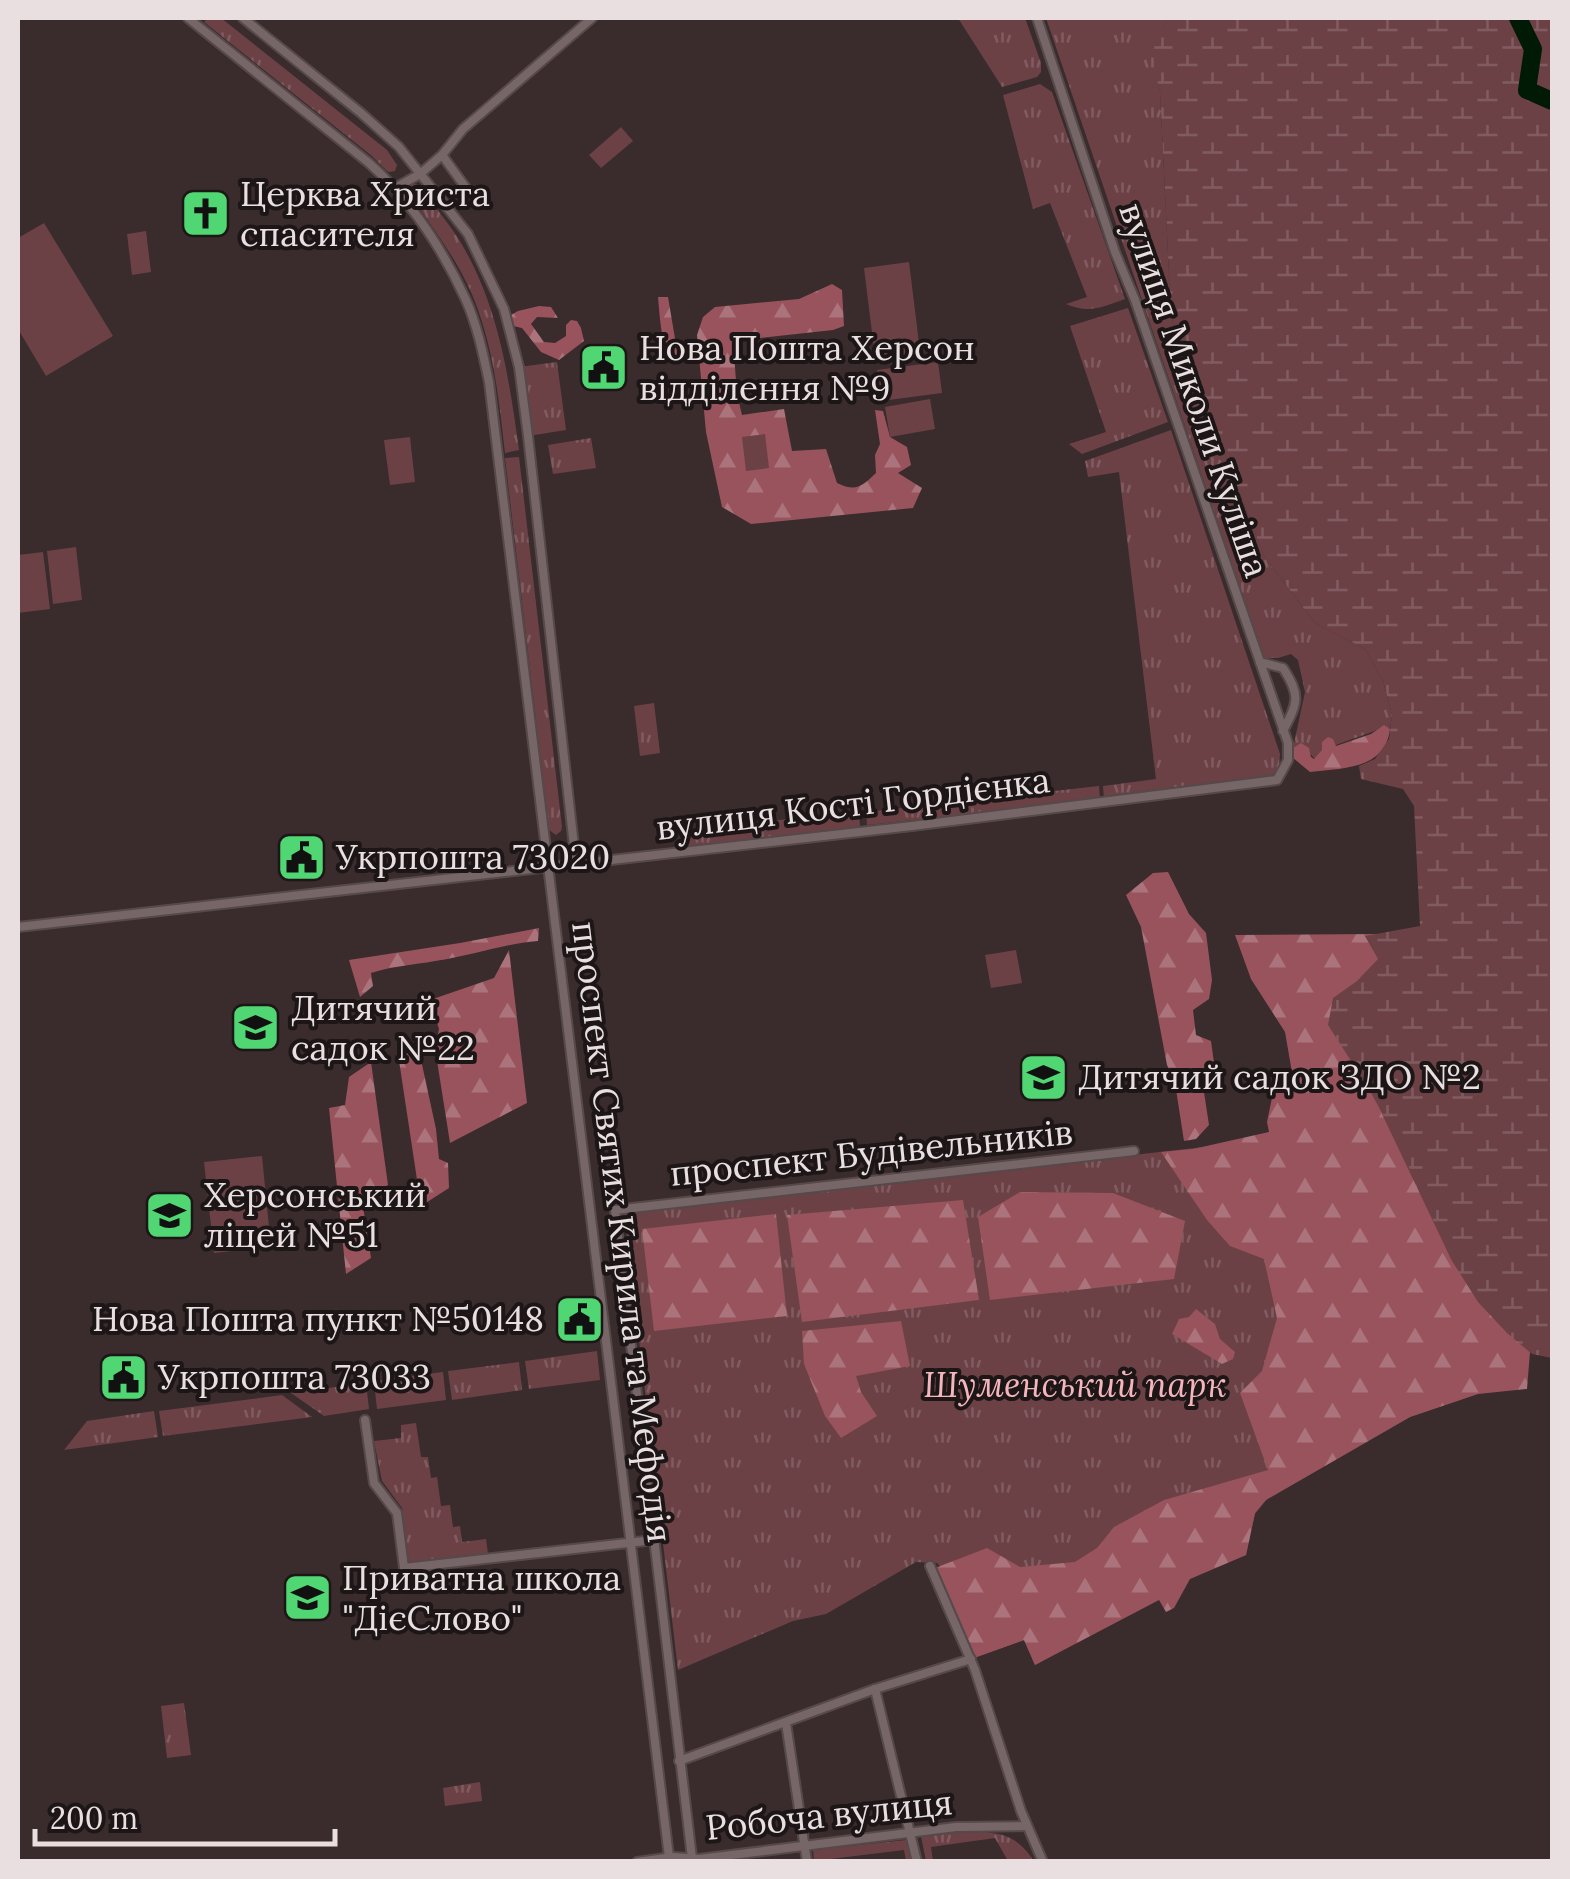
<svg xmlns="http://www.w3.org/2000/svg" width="1570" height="1879" font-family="Lora,serif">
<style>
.grass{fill:url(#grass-tufts)}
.forest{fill:url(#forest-firs)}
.wetland{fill:url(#wetland-marsh)}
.garden{fill:#6b4146}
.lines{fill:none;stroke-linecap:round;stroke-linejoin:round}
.river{stroke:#001a05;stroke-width:18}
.street-casing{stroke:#55494a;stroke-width:12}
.street{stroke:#776668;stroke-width:8}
.labels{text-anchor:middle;stroke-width:8;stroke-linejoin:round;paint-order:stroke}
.poi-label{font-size:35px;fill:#e9dfe0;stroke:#1d1616;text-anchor:start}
.street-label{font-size:35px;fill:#e9dfe0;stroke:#1d1616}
.park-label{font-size:35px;font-style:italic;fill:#f4b5bc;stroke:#1d1616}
</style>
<defs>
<pattern id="grass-tufts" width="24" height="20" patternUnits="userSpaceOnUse" patternTransform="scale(2.5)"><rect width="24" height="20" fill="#6b4146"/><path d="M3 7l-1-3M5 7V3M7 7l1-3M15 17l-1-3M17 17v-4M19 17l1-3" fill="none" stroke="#805c60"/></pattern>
<pattern id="forest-firs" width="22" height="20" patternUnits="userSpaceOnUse" patternTransform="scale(2.5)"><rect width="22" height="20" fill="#98535c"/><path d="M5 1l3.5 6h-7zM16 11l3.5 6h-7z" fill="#ab737b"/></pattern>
<pattern id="wetland-marsh" width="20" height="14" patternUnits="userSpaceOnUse" patternTransform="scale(2.5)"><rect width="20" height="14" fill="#6b4146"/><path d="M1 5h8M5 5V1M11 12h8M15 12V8" fill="none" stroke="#805c60"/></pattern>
</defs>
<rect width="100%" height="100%" fill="#3a2b2d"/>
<!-- grass -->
<g class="grass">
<polygon points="208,18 221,18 387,150 397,165 395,171 389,172 387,171 372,156 204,22"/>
<polygon points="958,18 1025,18 1041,63 1041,72 1037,77 1002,87"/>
<path d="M1046 18H1170C1150 37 1154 66 1160 92L1171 315 1189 390 1209 413 1264 556 1315 623 1365 649 1383 681 1392 715 1390 729 1384 726C1362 739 1332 741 1315 759L1301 744 1293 748 1305 692 1298 660 1291 654 1278 658H1264Z"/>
<path d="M1040 84 1052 92 1125 299C1102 307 1089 314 1066 304L1087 297 1050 203 1033 209 1003 95Z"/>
<path d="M415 184 420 186C433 205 449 223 461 243 499 307 509 378 519 450L505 453C499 398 493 343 471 292 455 256 430 224 408 192L409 185Z"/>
<polygon points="1128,308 1168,422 1082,454 1069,444 1106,432 1070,326"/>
<polygon points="557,362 566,430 528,436 519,367"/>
<polygon points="1171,430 1280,754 1279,766 1275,774 1265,777 1104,799 1103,786 1156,779 1119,472 1088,477 1085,461"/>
<polygon points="591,438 596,468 553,474 548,445"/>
<polygon points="519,457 562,827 561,831 556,835 549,830 505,458"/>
<polygon points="654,703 660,753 640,756 634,706"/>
<polygon points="1099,786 1100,800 867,825 866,812"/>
<polygon points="859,811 860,827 685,847 684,831"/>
<polygon points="1414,1090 1515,1381 1410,1417 1267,1499 1255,1514 1246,1555 1189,1579 1035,1665 1024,1640 974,1658 946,1573 937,1563 916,1562 826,1614 793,1621 678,1670 624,1213 1274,1139"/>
<polygon points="597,1351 600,1380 529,1389 525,1361"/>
<polygon points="519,1362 522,1390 452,1400 448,1371"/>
<polygon points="443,1372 446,1400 377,1409 374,1381"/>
<polygon points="366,1383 369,1409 324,1416 291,1393"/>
<polygon points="282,1395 312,1417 163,1436 159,1411"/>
<polygon points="154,1411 158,1437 64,1450 87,1421"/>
<polygon points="416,1423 421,1457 428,1457 431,1478 437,1477 441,1506 450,1505 453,1527 460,1526 462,1542 486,1539 488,1554 408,1562 402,1508 382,1481 374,1441 401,1438 401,1425"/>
<polygon points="184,1703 191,1755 167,1758 161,1706"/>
<polygon points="480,1782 482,1801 445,1806 443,1788"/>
<path d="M967 1830C1001 1834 1014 1832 1034 1861H1008L995 1838 931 1847 933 1861H926L921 1836Z"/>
<polygon points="906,1840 912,1846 915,1861 906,1861 904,1850 814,1861 813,1850"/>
</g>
<!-- forest -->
<g class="forest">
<path d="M832 284 842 290 844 326 833 330 733 341 737 394 742 415 784 409 792 451 826 449 837 483C856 492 861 487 876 473L875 455 880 444 875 410 883 411 890 437 907 447 911 465 898 473 922 488 913 508 751 524 722 507 706 432 697 335 703 317 715 307 799 299Z"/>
<path d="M658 297H668L679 362H672C661 345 660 318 658 297Z"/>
<polygon points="539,306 551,307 558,318 537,317 531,324 544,342 555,343 566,336 566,325 571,320 577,321 581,328 584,341 559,360 541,352 522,328 513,326 511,315 518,311"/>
<path d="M1384 725 1390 729C1385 770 1342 768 1310 772L1292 757 1293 748 1301 743 1309 748 1311 757 1314 759 1322 750V742L1328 737 1333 739 1336 746 1371 734Z"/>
<polygon points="1168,872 1189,914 1206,933 1212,980 1209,999 1193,1010 1196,1035 1211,1041 1215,1070 1202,1079 1209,1125 1196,1139 1184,1141 1175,1083 1167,1065 1141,927 1126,895 1153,873"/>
<path d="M539 928 538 941C502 944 471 956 435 961 413 965 392 966 371 973L373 986 360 997 349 960 460 943Z"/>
<polygon points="1379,934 1402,1027 1382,1114 1452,1261 1530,1352 1527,1389 1478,1394 1410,1417 1266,1500 1255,1513 1246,1555 1190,1579 1174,1608 1166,1612 1159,1600 1035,1665 1024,1640 974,1658 935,1568 987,1548 1020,1567 1075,1562 1097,1548 1114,1527 1164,1500 1268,1470 1240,1393 1262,1371 1277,1318 1264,1259 1230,1246 1207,1220 1161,1152 1193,1149 1269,1132 1267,1122 1273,1093 1294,1084 1285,1032 1251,979 1235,935"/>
<polygon points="509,950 527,1103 450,1143 435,1048 439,1029 430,1000 494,978"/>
<polygon points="418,1046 436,1129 439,1159 448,1163 449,1188 421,1206 398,1054"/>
<polygon points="371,1062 388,1185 362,1200 371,1258 346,1274 329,1108 345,1105 349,1077"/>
<polygon points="1020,1192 1113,1193 1185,1221 1174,1279 990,1300 978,1217"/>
<polygon points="963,1200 979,1300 802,1322 787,1215"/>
<polygon points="776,1214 787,1316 654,1331 642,1229"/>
<polygon points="1196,1309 1215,1324 1220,1339 1235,1352 1233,1359 1222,1364 1172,1334 1179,1319 1189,1317"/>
<polygon points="901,1321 910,1366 856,1376 861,1392 877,1416 841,1438 825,1416 804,1364 802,1331"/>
</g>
<!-- wetland -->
<path class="wetland" d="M1170 18H1552V1358L1532 1354 1507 1333 1478 1302 1452 1261 1397 1141 1369 1089 1328 1025 1333 998 1357 981 1378 959 1365 936 1420 926 1414 806 1403 789 1361 779 1359 766 1375 759 1389 739 1392 715 1383 681 1365 649 1315 623 1264 556 1209 413 1189 390 1171 315 1160 92C1153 63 1147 41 1170 18Z"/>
<!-- garden -->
<g class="garden">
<polygon points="621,127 633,141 601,168 589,155"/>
<polygon points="44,223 113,336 46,376 18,329 18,238"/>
<polygon points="146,231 151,272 132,275 127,234"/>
<polygon points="909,262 920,351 904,355 875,357 864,268"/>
<polygon points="938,362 942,393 881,401 877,370"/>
<polygon points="930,399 935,429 890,437 885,407"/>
<polygon points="765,434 769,468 746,471 742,437"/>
<polygon points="410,437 415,482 390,485 384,440"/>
<polygon points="76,547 82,600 53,604 47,551"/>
<polygon points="43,552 50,609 18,613 18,555"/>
<polygon points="1016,950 1022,983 991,988 985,955"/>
<polygon points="262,1156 271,1247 214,1253 204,1162"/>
</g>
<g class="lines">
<!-- river -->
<polyline class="river" points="1518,18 1533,49 1527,90 1552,101"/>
<defs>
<g id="street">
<path d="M188 18 369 163C409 199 442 248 465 298 477 324 483 353 489 382 547 874 613 1365 669 1857"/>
<polyline points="243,18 361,113 399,147 468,234 504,309 519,367 528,436 576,864"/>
<polyline points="442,155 466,188"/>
<polyline points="395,188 420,174 442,155 463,129 592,18"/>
<path d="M1260 662 1283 668C1301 696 1298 702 1283 731"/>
<polyline points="18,927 912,826 1277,780 1288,760 1288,743 1135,300 1115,252 1037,18"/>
<polyline points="365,1420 374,1483 397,1513 404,1568 654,1540"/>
<polyline points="930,1566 975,1670 1021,1811 1043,1862"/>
<polyline points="875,1689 917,1862"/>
<polyline points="786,1723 807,1862"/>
<polyline points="679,1761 875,1689 971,1659"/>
<polyline points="692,1858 615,1210 1134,1151"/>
<polyline points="637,1862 673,1857 699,1859 956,1827 1027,1826"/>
</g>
</defs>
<!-- street casing -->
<use href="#street" class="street-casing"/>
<!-- street -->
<use href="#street" class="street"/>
</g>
<!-- icons -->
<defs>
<symbol id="church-square" viewBox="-11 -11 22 22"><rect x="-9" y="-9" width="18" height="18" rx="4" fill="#51d674" stroke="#1d1616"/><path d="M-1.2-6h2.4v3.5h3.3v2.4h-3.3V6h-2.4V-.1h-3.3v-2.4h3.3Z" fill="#111"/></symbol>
<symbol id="civic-square" viewBox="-11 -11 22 22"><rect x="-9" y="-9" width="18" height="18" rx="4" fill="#51d674" stroke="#1d1616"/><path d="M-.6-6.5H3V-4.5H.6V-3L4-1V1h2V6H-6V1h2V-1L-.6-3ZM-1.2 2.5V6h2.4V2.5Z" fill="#111"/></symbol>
<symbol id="school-square" viewBox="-11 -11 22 22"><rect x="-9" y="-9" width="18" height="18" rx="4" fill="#51d674" stroke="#1d1616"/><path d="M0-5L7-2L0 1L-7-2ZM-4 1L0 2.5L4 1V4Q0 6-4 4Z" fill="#111"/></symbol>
</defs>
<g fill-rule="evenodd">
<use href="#church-square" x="178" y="186" width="55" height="55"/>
<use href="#civic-square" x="576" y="340" width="55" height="55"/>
<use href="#civic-square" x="274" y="830" width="55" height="55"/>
<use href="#school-square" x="228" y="1000" width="55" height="55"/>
<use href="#school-square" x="1016" y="1050" width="55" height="55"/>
<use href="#school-square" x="142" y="1188" width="55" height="55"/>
<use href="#civic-square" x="552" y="1292" width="55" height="55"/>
<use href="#civic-square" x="96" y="1350" width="55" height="55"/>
<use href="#school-square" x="280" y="1570" width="55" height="55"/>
</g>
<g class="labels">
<!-- poi labels -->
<g class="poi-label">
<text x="240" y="206">Церква Христа<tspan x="240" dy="40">спасителя</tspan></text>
<text x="639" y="360">Нова Пошта Херсон<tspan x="639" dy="40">відділення №9</tspan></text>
<text x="336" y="869">Укрпошта 73020</text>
<text x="291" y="1020">Дитячий<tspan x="291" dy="40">садок №22</tspan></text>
<text x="1078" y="1089">Дитячий садок ЗДО №2</text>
<text x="204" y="1207">Херсонський<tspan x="204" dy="40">ліцей №51</tspan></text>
<text x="544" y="1331" text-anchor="end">Нова Пошта пункт №50148</text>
<text x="158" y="1389">Укрпошта 73033</text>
<text x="342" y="1590">Приватна школа<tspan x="342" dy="40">"ДієСлово"</tspan></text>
</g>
<!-- street labels -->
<g class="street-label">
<text transform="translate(1194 390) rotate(71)" y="12">вулиця Миколи Куліша</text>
<text transform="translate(853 804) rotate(-7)" y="12">вулиця Кості Гордієнка</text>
<text transform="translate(871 1153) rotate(-6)" y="12">проспект Будівельників</text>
<text transform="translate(622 1232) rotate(83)" y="12">проспект Святих Кирила та Мефодія</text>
<text transform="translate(829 1815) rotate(-6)" y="12">Робоча вулиця</text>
</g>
<!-- park labels -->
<g class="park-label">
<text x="1075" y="1397">Шуменський парк</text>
</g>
</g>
<!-- border -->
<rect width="1570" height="1879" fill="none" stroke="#e9dfe0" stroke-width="40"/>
<!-- scale -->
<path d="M35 1829v15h300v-15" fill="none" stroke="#e9dfe0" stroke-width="5"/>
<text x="50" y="1829" font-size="30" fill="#e9dfe0" stroke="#1d1616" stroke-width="8" paint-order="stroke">200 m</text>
</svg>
